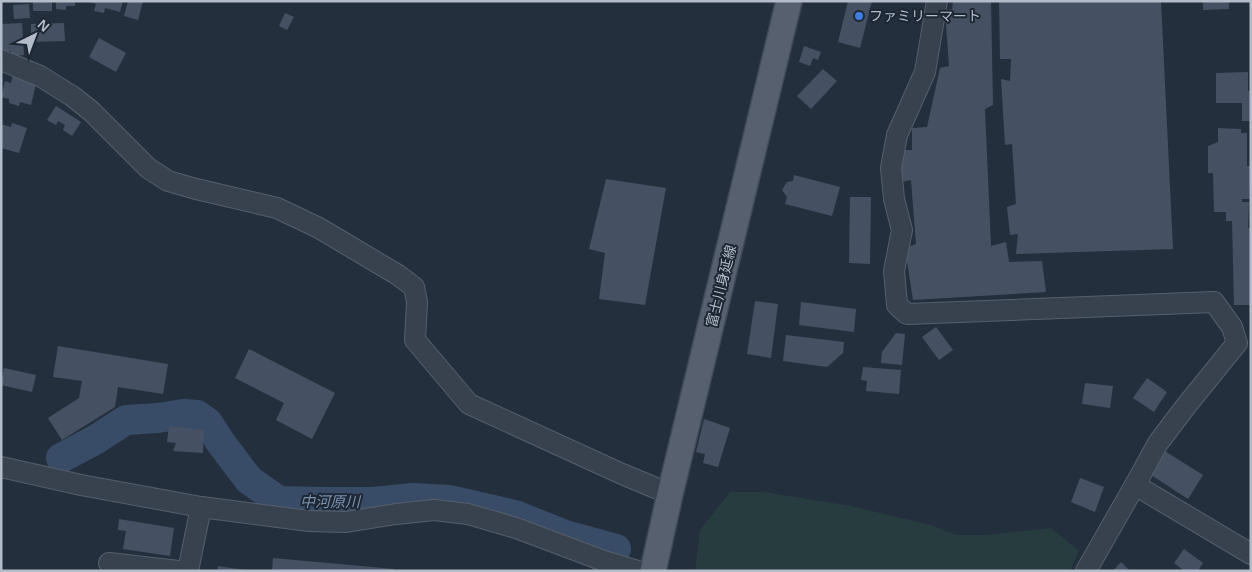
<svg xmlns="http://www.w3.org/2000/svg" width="1252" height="572" font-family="Helvetica,'Noto Sans JP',sans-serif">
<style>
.green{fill:#263c3f}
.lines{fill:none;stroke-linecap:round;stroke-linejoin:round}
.river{stroke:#394c67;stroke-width:30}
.building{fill:#455162}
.minor-casing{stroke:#565f6c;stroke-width:22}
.major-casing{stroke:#414a57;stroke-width:28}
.minor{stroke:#38414e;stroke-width:20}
.major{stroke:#56606e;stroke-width:25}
.shop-dot{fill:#3f7fe0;stroke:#1d2633;stroke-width:2}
.labels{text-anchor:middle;stroke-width:4;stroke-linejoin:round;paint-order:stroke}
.poi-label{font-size:14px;fill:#b4bcc9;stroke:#1d2633;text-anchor:start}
.street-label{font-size:14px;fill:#b4bcc9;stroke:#1d2633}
.water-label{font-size:15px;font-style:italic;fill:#7c92b1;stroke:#1d2633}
</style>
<rect width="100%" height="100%" fill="#242f3e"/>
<!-- green -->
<polygon class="green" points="730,492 764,492 851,506 934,526 956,535 987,535 1051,528 1079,551 1070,571 695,571 700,530"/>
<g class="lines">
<!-- river -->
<polyline class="river" points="61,458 95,440 126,420 158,418 183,414 197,415 208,423 221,443 249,480 279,501 323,502 374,502 413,498 450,500 515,515 565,535 616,549 607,571"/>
</g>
<!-- building -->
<g class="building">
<rect x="33" y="1" width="19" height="10"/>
<polygon points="56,1 75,1 75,6 66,6 66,10 56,9"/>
<polygon points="87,1 123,1 120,12 105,8 104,13 94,11 96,4"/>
<polygon points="128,1 143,1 138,20 124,16"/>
<polygon points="848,1 872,1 860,48 838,42"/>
<polygon points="953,1 991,1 993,105 985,109 991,246 1006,242 1009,262 1042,261 1046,292 913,300 905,248 916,244 911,180 902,182 902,150 912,150 912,128 927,127 940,68 949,66 945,10 952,9"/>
<polygon points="999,1 1161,1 1173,249 1016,254 1018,234 1010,235 1007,207 1016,204 1012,144 1005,145 1001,79 1010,81 1011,59 1000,59"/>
<polygon points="1203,1 1229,1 1229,9 1203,10"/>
<polygon points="29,4 30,18 14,19 13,5"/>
<polygon points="285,13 294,17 287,30 279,26"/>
<polygon points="22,23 24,55 11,56 11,51 1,51 1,24"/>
<polygon points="64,23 65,41 31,42 31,24"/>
<polygon points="99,38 126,53 116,72 89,57"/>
<polygon points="804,46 821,52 818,60 813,58 810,66 799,62"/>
<polygon points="823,69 837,81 811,109 797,96"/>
<polygon points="1248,72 1248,91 1251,91 1251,121 1242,121 1242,103 1216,103 1216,73"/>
<polygon points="13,74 36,84 31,105 20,102 19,106 9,103 9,99 1,97 5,81 11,83"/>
<polygon points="56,106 81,122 72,136 63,130 65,125 58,121 56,125 47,120"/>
<polygon points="12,123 27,128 19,153 1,148 1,124 11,127"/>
<polygon points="1218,128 1241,129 1241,133 1247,133 1247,166 1251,166 1251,185 1250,185 1249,199 1242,199 1242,202 1249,202 1248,228 1251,228 1251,305 1234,305 1232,221 1226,221 1226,212 1214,212 1213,173 1208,173 1208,146 1218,142"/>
<polygon points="794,175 840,187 832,216 785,204 787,197 782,190 787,182 793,181"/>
<polygon points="606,179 666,188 645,305 599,299 605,253 589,249"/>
<polygon points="850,197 871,197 870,264 849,263"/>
<polygon points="755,301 778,304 771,358 747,354"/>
<polygon points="801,302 856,309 854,332 799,325"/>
<polygon points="936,327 953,350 939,360 922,337"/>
<polygon points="896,333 905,334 902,365 881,363 882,352"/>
<polygon points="786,335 844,342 843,353 827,367 783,361"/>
<polygon points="58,346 168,364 163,394 118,387 115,407 62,440 48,418 79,398 82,381 53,377"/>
<polygon points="249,349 335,393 312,439 276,420 284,403 235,378"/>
<polygon points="863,367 901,370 899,394 866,391 867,381 861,380"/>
<polygon points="4,368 36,375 32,392 1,385"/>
<polygon points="1147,378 1167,392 1154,412 1133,398"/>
<polygon points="1085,383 1113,386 1110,408 1082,404"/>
<polygon points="704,419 730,428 718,467 703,463 705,454 696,452"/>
<polygon points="169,426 204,430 203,453 173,451 176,443 167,442"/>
<polygon points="1163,450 1203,475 1188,499 1148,473"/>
<polygon points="1080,478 1104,487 1095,512 1071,502"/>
<polygon points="119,519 174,528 170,556 123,549 126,531 118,530"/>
<polygon points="1184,549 1203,563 1198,571 1184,571 1174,563"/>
<polygon points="273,558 394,569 394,571 272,571"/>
<polygon points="1121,562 1130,571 1113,571"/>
<polygon points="218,566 245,570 245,571 217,571"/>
</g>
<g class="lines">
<defs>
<g id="minor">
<polyline points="937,1 925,72 897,135 891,168 894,199 902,230 894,271 897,305 907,314 1214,302 1232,327 1237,343 1186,406 1158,443 1135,485 1086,571"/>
<polyline points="1,60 40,76 72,96 91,111 148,168 168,181 196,189 277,208 319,228 398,275 414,287 417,302 415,340 469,404 622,474 670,494"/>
<polyline points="1,467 81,485 201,507 309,521 346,522 396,514 434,510 468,514 516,528 604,561 638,571"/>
<polyline points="1135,485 1251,554"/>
<polyline points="109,563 178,571"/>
<polyline points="188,571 201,507"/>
</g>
<polyline id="major" points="653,571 670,494 789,1"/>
</defs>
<!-- minor casing -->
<use href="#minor" class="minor-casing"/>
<!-- major casing -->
<use href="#major" class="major-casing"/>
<!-- minor -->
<use href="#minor" class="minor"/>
<!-- major -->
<use href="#major" class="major"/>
</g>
<!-- markers -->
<circle class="shop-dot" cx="859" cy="16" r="5"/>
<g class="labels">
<!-- poi labels -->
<g class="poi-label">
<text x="869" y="21">ファミリーマート</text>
</g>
<!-- street labels -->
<g class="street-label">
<text transform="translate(721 286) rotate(-76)" y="5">富士川身延線</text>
</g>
<!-- water labels -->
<g class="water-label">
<text x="330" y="507">中河原川</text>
</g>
</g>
<!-- border -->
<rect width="1252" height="572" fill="none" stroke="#b4bcc9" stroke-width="5"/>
<!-- north arrow -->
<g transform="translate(35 35) rotate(42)" stroke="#1d2633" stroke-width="4" paint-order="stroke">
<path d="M0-4L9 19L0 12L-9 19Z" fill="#b4bcc9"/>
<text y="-8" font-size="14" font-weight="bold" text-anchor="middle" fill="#b4bcc9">N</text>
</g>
</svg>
